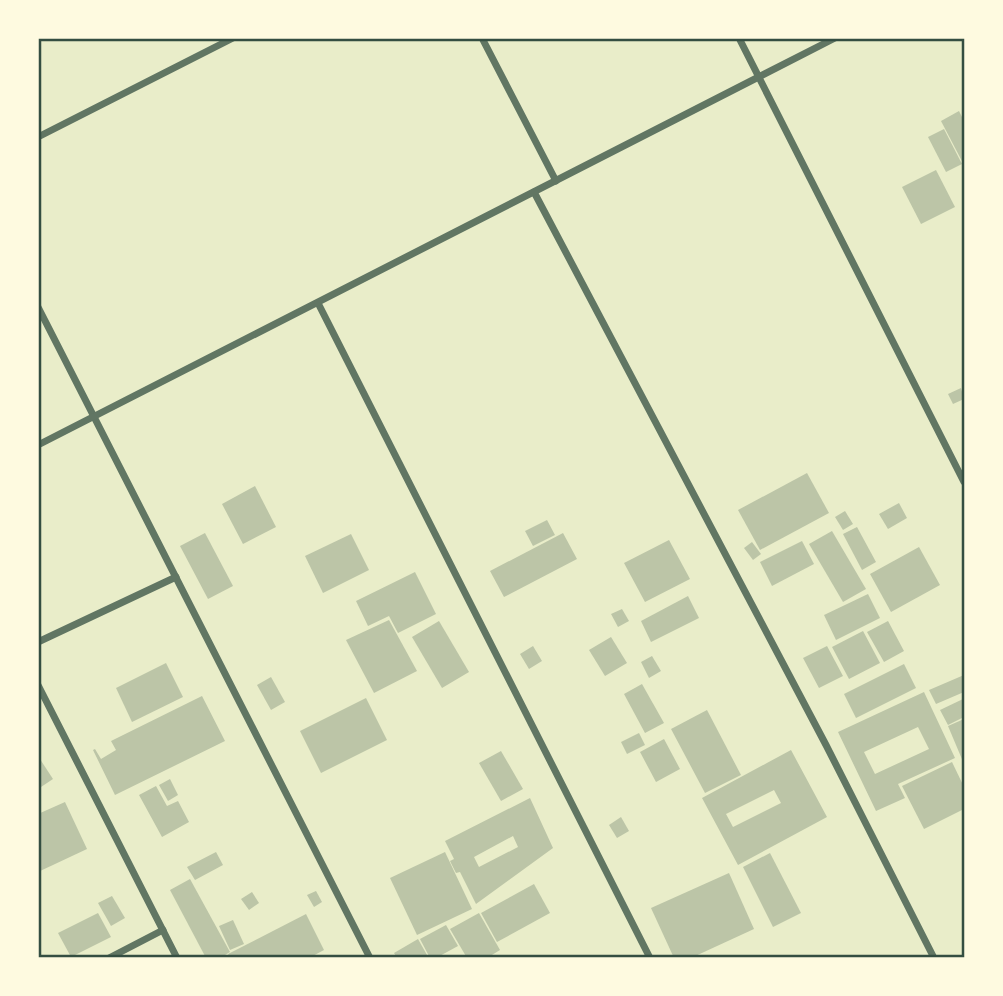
<svg xmlns="http://www.w3.org/2000/svg" width="1003" height="996" font-family="'Archivo Narrow',sans-serif">
<style>
.building{fill:#bcc5a7;fill-rule:evenodd}
.lines{fill:none;stroke-linecap:round;stroke-linejoin:round}
.minor{stroke:#617663;stroke-width:7}
.neatline{fill:none;stroke:#344e41;stroke-width:2.5}
</style>
<rect width="100%" height="100%" fill="#e9edc9"/>
<!-- building -->
<g class="building">
<polygon points="959,111 964,121 964,165 941,121"/>
<polygon points="944,129 962,164 946,172 928,137"/>
<polygon points="936,170 955,207 921,224 902,187"/>
<polygon points="961,388 964,399 953,404 948,394"/>
<polygon points="807,473 829,513 760,550 738,510"/>
<polygon points="255,486 276,527 243,544 222,504"/>
<polygon points="899,503 907,518 888,529 879,514"/>
<polygon points="845,511 853,524 843,530 835,517"/>
<polygon points="547,520 555,535 533,546 525,531"/>
<polygon points="857,527 876,562 862,570 843,534"/>
<polygon points="832,531 866,589 843,602 809,544"/>
<polygon points="205,533 233,586 208,599 180,546"/>
<polygon points="563,533 577,559 504,597 490,571"/>
<polygon points="351,534 369,570 323,593 305,556"/>
<polygon points="669,540 690,579 645,602 624,563"/>
<polygon points="802,541 814,564 772,586 760,562"/>
<polygon points="752,542 761,554 753,560 744,548"/>
<polygon points="919,547 940,585 891,612 870,574"/>
<polygon points="415,572 436,614 398,633 389,616 368,626 356,601"/>
<polygon points="868,594 880,618 836,640 824,615"/>
<polygon points="688,596 699,618 651,642 641,621"/>
<polygon points="622,609 629,621 618,627 611,614"/>
<polygon points="389,620 417,671 374,693 346,640"/>
<polygon points="439,621 469,672 442,688 412,637"/>
<polygon points="888,621 904,651 884,662 867,632"/>
<polygon points="863,631 880,663 849,679 832,647"/>
<polygon points="611,637 627,663 605,676 589,650"/>
<polygon points="533,646 542,661 529,669 520,654"/>
<polygon points="827,646 843,676 819,688 803,658"/>
<polygon points="652,656 661,671 649,678 641,662"/>
<polygon points="166,663 183,697 132,722 116,688"/>
<polygon points="904,664 916,688 856,718 844,694"/>
<polygon points="964,675 964,692 936,704 929,690"/>
<polygon points="271,677 285,702 271,710 257,685"/>
<polygon points="642,684 664,723 645,733 624,694"/>
<path d="M924 692 955 758 898 784 905 798 876 811 838 732ZM918 727 929 749 875 774 864 752Z"/>
<polygon points="202,696 225,741 115,795 93,750 95,749 101,759 116,750 111,741"/>
<polygon points="366,698 387,740 321,773 300,731"/>
<polygon points="963,699 964,717 948,725 940,710"/>
<polygon points="707,710 741,775 705,793 671,729"/>
<polygon points="964,719 964,764 948,726"/>
<polygon points="639,733 645,745 627,754 621,742"/>
<polygon points="664,739 680,769 656,782 640,752"/>
<path d="M791 750 827 817 738 865 702 798ZM774 790 781 803 733 827 726 814Z"/>
<polygon points="501,751 523,789 501,801 479,763"/>
<polygon points="38,756 53,779 38,789"/>
<polygon points="952,762 964,787 964,809 924,829 902,786"/>
<polygon points="170,779 178,795 168,801 159,785"/>
<polygon points="156,786 167,806 178,801 189,822 162,837 139,795"/>
<path d="M530 798 553 848 476 904 460 872 456 873 450 861 454 859 445 841ZM513 836 518 847 479 867 474 857Z"/>
<polygon points="65,802 87,849 38,872 38,814"/>
<polygon points="621,817 629,831 617,838 609,825"/>
<polygon points="216,852 223,865 195,880 187,867"/>
<polygon points="445,852 472,909 417,935 390,878"/>
<polygon points="770,853 801,913 773,927 743,867"/>
<polygon points="729,873 754,929 691,958 674,958 651,908"/>
<polygon points="190,879 230,952 220,958 206,958 170,890"/>
<polygon points="534,884 550,913 497,942 481,913"/>
<polygon points="316,891 322,902 314,907 307,895"/>
<polygon points="252,892 259,903 249,910 241,899"/>
<polygon points="112,896 125,918 111,926 98,903"/>
<polygon points="98,913 111,937 71,957 58,933"/>
<polygon points="479,913 500,950 487,958 467,958 450,929"/>
<polygon points="306,914 324,950 309,958 230,958 228,954"/>
<polygon points="233,920 244,944 230,950 219,926"/>
<polygon points="446,925 458,946 436,958 430,958 420,939"/>
<polygon points="418,939 427,955 423,958 397,958 394,953"/>
</g>
<g class="lines">
<!-- minor -->
<g class="minor">
<polyline points="482,38 556,181"/>
<polyline points="739,38 964,482"/>
<polyline points="38,137 233,38"/>
<polyline points="534,192 826,745 934,958"/>
<polyline points="318,303 650,958"/>
<polyline points="38,307 370,958"/>
<polyline points="38,445 835,38"/>
<polyline points="38,642 176,577"/>
<polyline points="38,685 177,958"/>
<polyline points="109,958 163,930"/>
</g>
</g>
<!-- border -->
<rect width="1003" height="996" fill="none" stroke="#fefae0" stroke-width="80"/>
<rect x="40" y="40" width="923" height="916" class="neatline"/>
</svg>
